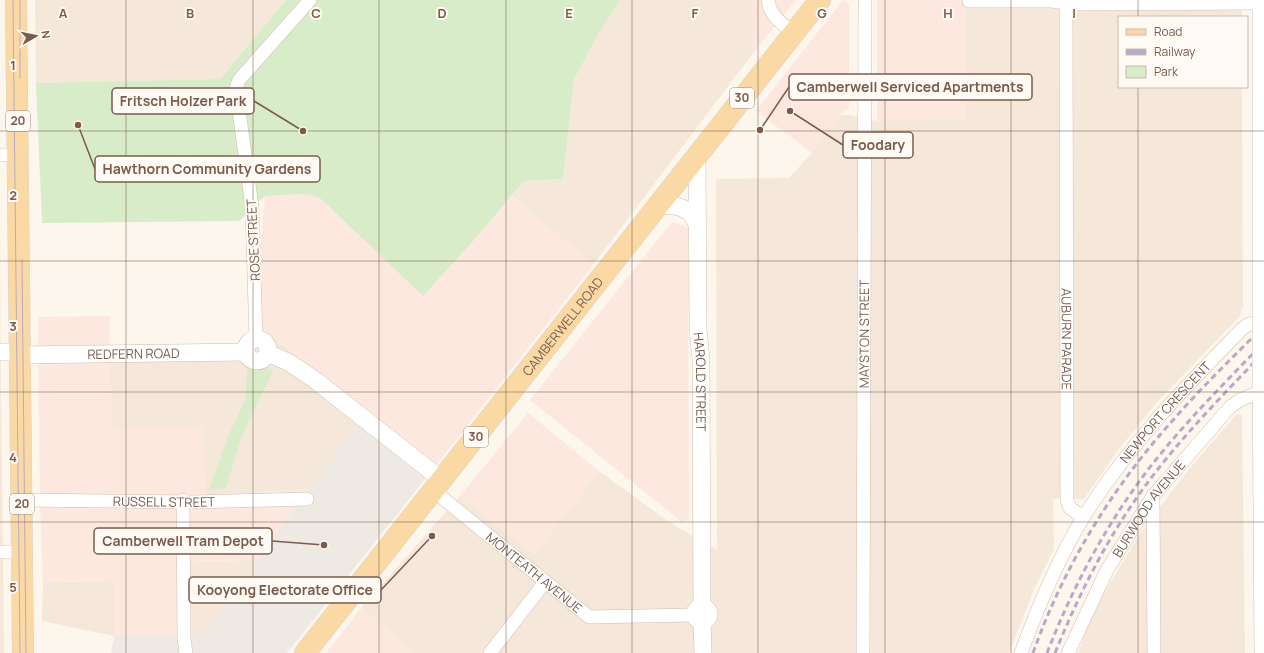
<svg xmlns="http://www.w3.org/2000/svg" width="1264" height="653" font-family="Manrope,sans-serif">
<style>
.residential{fill:#f5e8da}
.commercial{fill:#fde8e0}
.industrial{fill:#efe9e4}
.green{fill:#d8ecc9}
.lines{fill:none;stroke-linecap:round;stroke-linejoin:round}
.minor-casing{stroke:#d1beb0;stroke-width:14}
.tertiary-casing{stroke:#d1beb0;stroke-width:18}
.primary-casing{stroke:#dad1cd;stroke-width:22}
.minor{stroke:#fff;stroke-width:13}
.tertiary{stroke:#fff;stroke-width:17}
.primary{stroke:#fbd9a5;stroke-width:21}
.tram{stroke:#b9a8c9;stroke-width:1}
.rail{stroke:#b9a8c9;stroke-width:3;stroke-dasharray:6 4;stroke-linecap:butt}
.tertiary-bridge-casing{stroke:#d1beb0;stroke-width:18;stroke-linecap:butt}
.tertiary-bridge{stroke:#fff;stroke-width:17}
.grid{fill:none;stroke:#7a5c4d;stroke-width:1;stroke-opacity:0.55}
.labels{text-anchor:middle;stroke-width:4;stroke-linejoin:round;paint-order:stroke}
.shield{fill:#fffaf3;stroke:#a28b7f;stroke-width:1}
.shield-label{font-size:12px;font-weight:bold;fill:#7a5c4d}
.street-label{font-size:13px;fill:#7a5c4d;stroke:#fffaf3}
.grid-label{font-size:13px;text-anchor:middle;font-weight:bold;fill:#7a5c4d;stroke:#fffaf3;stroke-width:4;stroke-linejoin:round;paint-order:stroke}
.leader{fill:none;stroke:#7a5c4d;stroke-width:1.5}
.callout-dot{fill:#7a5c4d;stroke:#fffaf3;stroke-width:1.5}
.callout{fill:#fffaf3;stroke:#7a5c4d;stroke-width:1.5}
.callout-label{font-size:14px;text-anchor:middle;font-weight:bold;fill:#7a5c4d}
</style>
<rect width="100%" height="100%" fill="#fdf6ec"/>
<!-- residential -->
<g class="residential">
<polygon points="35,0 286,0 220,79 36,83"/>
<polygon points="620,0 754,0 753,53 593,265 512,196 524,181 563,179 574,80 598,34"/>
<polygon points="966,0 1242,0 1242,17 1119,17 1119,87 1242,87 1243,307 1239,317 1159,400 1118,450 1084,499 1053,499 1054,549 1035,587 1009,653 412,653 362,607 460,496 534,554 599,471 669,522 717,550 716,179 789,178 812,153 839,115 849,115 877,121"/>
<polygon points="0,230 1,380 4,653 0,653"/>
<polygon points="254,329 285,346 368,412 308,489 206,496 112,428 109,361 229,359"/>
<polygon points="1237,414 1242,415 1245,653 1078,653 1092,613 1139,535 1189,469"/>
<polygon points="259,560 205,635 192,635 190,561"/>
<polygon points="114,581 114,636 42,621 43,582"/>
</g>
<!-- commercial -->
<g class="commercial">
<polygon points="754,0 796,0 753,53"/>
<polygon points="843,0 849,4 849,109 839,115 812,153 756,111"/>
<polygon points="877,0 966,0 966,120 877,121"/>
<polygon points="303,194 315,196 321,199 423,295 512,196 593,265 437,464 285,346 254,329 265,196"/>
<polygon points="672,222 688,228 689,519 682,522 530,400"/>
<polygon points="110,316 109,361 112,428 203,427 206,496 308,489 259,560 190,561 192,635 114,636 114,581 43,582 40,508 38,317"/>
<polygon points="528,413 599,471 534,555 460,496"/>
<polygon points="362,607 412,653 326,653"/>
</g>
<!-- industrial -->
<polygon class="industrial" points="368,412 437,464 287,653 111,653 114,636 205,635 308,489"/>
<!-- green -->
<g class="green">
<polygon points="286,0 620,0 598,34 574,80 563,179 524,181 474,240 423,296 321,199 315,196 303,194 265,196 239,221 42,223 36,83 220,79"/>
<polygon points="247,369 274,369 241,437 226,488 209,490 229,434 246,398"/>
</g>
<g class="lines">
<defs>
<g id="minor">
<path d="M768 0C770 16 782 24 794 33"/>
<polyline points="969,1 1051,1 1077,4 1261,3"/>
<path id="s1" d="M1066 3 1067 501 1070 508 1083 517"/>
<polyline points="0,155 18,155"/>
<polyline points="256,339 252,207 236,88 239,80 310,0"/>
<path id="s2" d="M434 491 589 617 695 615"/>
<polyline points="1153,496 1154,653"/>
<path id="s3" d="M22 500 193 502 307 499"/>
<polyline points="183,500 184,638 186,653"/>
<polyline points="0,552 22,552"/>
<polyline points="490,653 545,582"/>
<path id="s4" d="M863 653 865 0"/>
<path id="s5" d="M1021 653C1038 607 1057 560 1083 518 1127 447 1184 388 1242 329L1249 324 1261 322"/>
<path id="s6" d="M1068 653 1107 570 1153 496 1230 407 1240 400 1262 391"/>
</g>
<g id="tertiary">
<polyline points="1261,0 1261,313"/>
<path id="s7" d="M697 155 698 328 701 360 702 608"/>
<path d="M658 206C675 204 692 207 697 225"/>
<circle cx="257" cy="350" r="11"/>
<path id="s8" d="M0 352H10L20 355 246 352"/>
<polyline points="268,353 290,363 315,380 442,480"/>
<polyline points="1261,367 1263,653"/>
<circle cx="702" cy="614" r="7"/>
<polyline points="702,621 703,653"/>
</g>
<g id="primary">
<polyline points="16,0 23,653"/>
<path id="s9" d="M305 653 820 0"/>
</g>
</defs>
<!-- minor casing -->
<use href="#minor" class="minor-casing"/>
<!-- tertiary casing -->
<use href="#tertiary" class="tertiary-casing"/>
<!-- primary casing -->
<use href="#primary" class="primary-casing"/>
<!-- minor -->
<use href="#minor" class="minor"/>
<!-- tertiary -->
<use href="#tertiary" class="tertiary"/>
<!-- primary -->
<use href="#primary" class="primary"/>
<!-- tram -->
<g class="tram">
<polyline points="13,0 20,653"/>
<polyline points="20,0 20,78"/>
<polyline points="22,260 26,653"/>
</g>
<!-- rail -->
<g class="rail">
<path d="M1033 653C1064 566 1112 488 1173 420 1202 387 1233 357 1264 326"/>
<path d="M1047 653C1072 589 1103 530 1144 475 1180 427 1223 385 1264 342"/>
<path d="M1055 653C1081 589 1112 528 1155 473 1188 430 1227 391 1264 352"/>
</g>
<defs>
<polyline id="tertiary-bridge" points="1261,367 1261,313"/>
</defs>
<!-- tertiary-bridge casing -->
<use href="#tertiary-bridge" class="tertiary-bridge-casing"/>
<!-- tertiary-bridge -->
<use href="#tertiary-bridge" class="tertiary-bridge"/>
</g>
<!-- grid -->
<path class="grid" d="M126 0V653M253 0V653M379 0V653M506 0V653M632 0V653M758 0V653M885 0V653M1011 0V653M1138 0V17M1138 87V653M0 131H1264M0 261H1264M0 392H1264M0 522H1264"/>
<g class="labels">
<!-- shield labels -->
<g class="shield">
<rect x="730" y="88" width="24" height="20" rx="3"/>
<rect x="6" y="111" width="24" height="20" rx="3"/>
<rect x="464" y="427" width="24" height="20" rx="3"/>
<rect x="10" y="494" width="24" height="20" rx="3"/>
</g>
<g class="shield-label">
<text x="742" y="102">30</text>
<text x="18" y="125">20</text>
<text x="476" y="441">30</text>
<text x="22" y="508">20</text>
</g>
<!-- street labels -->
<g class="street-label">
<text transform="translate(253 240) rotate(-93)" y="5">ROSE STREET</text>
<text dy="5" stroke="none"><textPath href="#s9" startOffset="416">CAMBERWELL ROAD</textPath></text>
<text dy="5" stroke="none"><textPath href="#s4" startOffset="319">MAYSTON STREET</textPath></text>
<text dy="5" stroke="none"><textPath href="#s1" startOffset="336">AUBURN PARADE</textPath></text>
<text dy="5" stroke="none"><textPath href="#s8" startOffset="134">REDFERN ROAD</textPath></text>
<text dy="5" stroke="none"><textPath href="#s7" startOffset="227">HAROLD STREET</textPath></text>
<text dy="5" stroke="none"><textPath href="#s5" startOffset="283">NEWPORT CRESCENT</textPath></text>
<text dy="5" stroke="none"><textPath href="#s3" startOffset="142">RUSSELL STREET</textPath></text>
<text dy="5" stroke="none"><textPath href="#s6" startOffset="166">BURWOOD AVENUE</textPath></text>
<text dy="5" stroke="none"><textPath href="#s2" startOffset="129">MONTEATH AVENUE</textPath></text>
</g>
</g>
<g class="grid-label">
<text x="63" y="18">A</text>
<text x="190" y="18">B</text>
<text x="316" y="18">C</text>
<text x="442" y="18">D</text>
<text x="569" y="18">E</text>
<text x="695" y="18">F</text>
<text x="822" y="18">G</text>
<text x="948" y="18">H</text>
<text x="1074" y="18">I</text>
<text x="13" y="70">1</text>
<text x="13" y="200">2</text>
<text x="13" y="331">3</text>
<text x="13" y="462">4</text>
<text x="13" y="592">5</text>
</g>
<!-- callouts -->
<path class="leader" d="M760 130L789 87M303 131L254 101M790 111L843 145M78 125L95 169M324 545L272 541M432 536L381 590"/>
<g class="callout-dot">
<circle cx="760" cy="130" r="4"/>
<circle cx="303" cy="131" r="4"/>
<circle cx="790" cy="111" r="4"/>
<circle cx="78" cy="125" r="4"/>
<circle cx="324" cy="545" r="4"/>
<circle cx="432" cy="536" r="4"/>
</g>
<g class="callout">
<rect x="789" y="74" width="243" height="26" rx="4"/>
<rect x="112" y="88" width="142" height="26" rx="4"/>
<rect x="843" y="132" width="70" height="26" rx="4"/>
<rect x="95" y="156" width="225" height="26" rx="4"/>
<rect x="94" y="528" width="178" height="26" rx="4"/>
<rect x="189" y="577" width="192" height="26" rx="4"/>
</g>
<g class="callout-label">
<text x="910" y="92">Camberwell Serviced Apartments</text>
<text x="183" y="106">Fritsch Holzer Park</text>
<text x="878" y="150">Foodary</text>
<text x="207" y="174">Hawthorn Community Gardens</text>
<text x="183" y="546">Camberwell Tram Depot</text>
<text x="285" y="595">Kooyong Electorate Office</text>
</g>
<!-- legend -->
<rect x="1118" y="16" width="130" height="72" fill="#fffaf3" stroke="#cabbb1"/>
<rect x="1126" y="29" width="20" height="6" fill="#fbd9a5" stroke="#cabbb1"/>
<text x="1154" y="36" font-size="12" fill="#7a5c4d">Road</text>
<rect x="1126" y="49" width="20" height="6" fill="#b9a8c9" stroke="#cabbb1"/>
<text x="1154" y="56" font-size="12" fill="#7a5c4d">Railway</text>
<rect x="1126" y="66" width="20" height="12" fill="#d8ecc9" stroke="#cabbb1"/>
<text x="1154" y="76" font-size="12" fill="#7a5c4d">Park</text>
<!-- north arrow -->
<g transform="translate(36 36) rotate(81)" stroke="#fffaf3" stroke-width="3" paint-order="stroke">
<path d="M0-3L7 15L0 10L-7 15Z" fill="#7a5c4d"/>
<text y="-6" font-size="11" font-weight="bold" text-anchor="middle" fill="#7a5c4d">N</text>
</g>
</svg>
